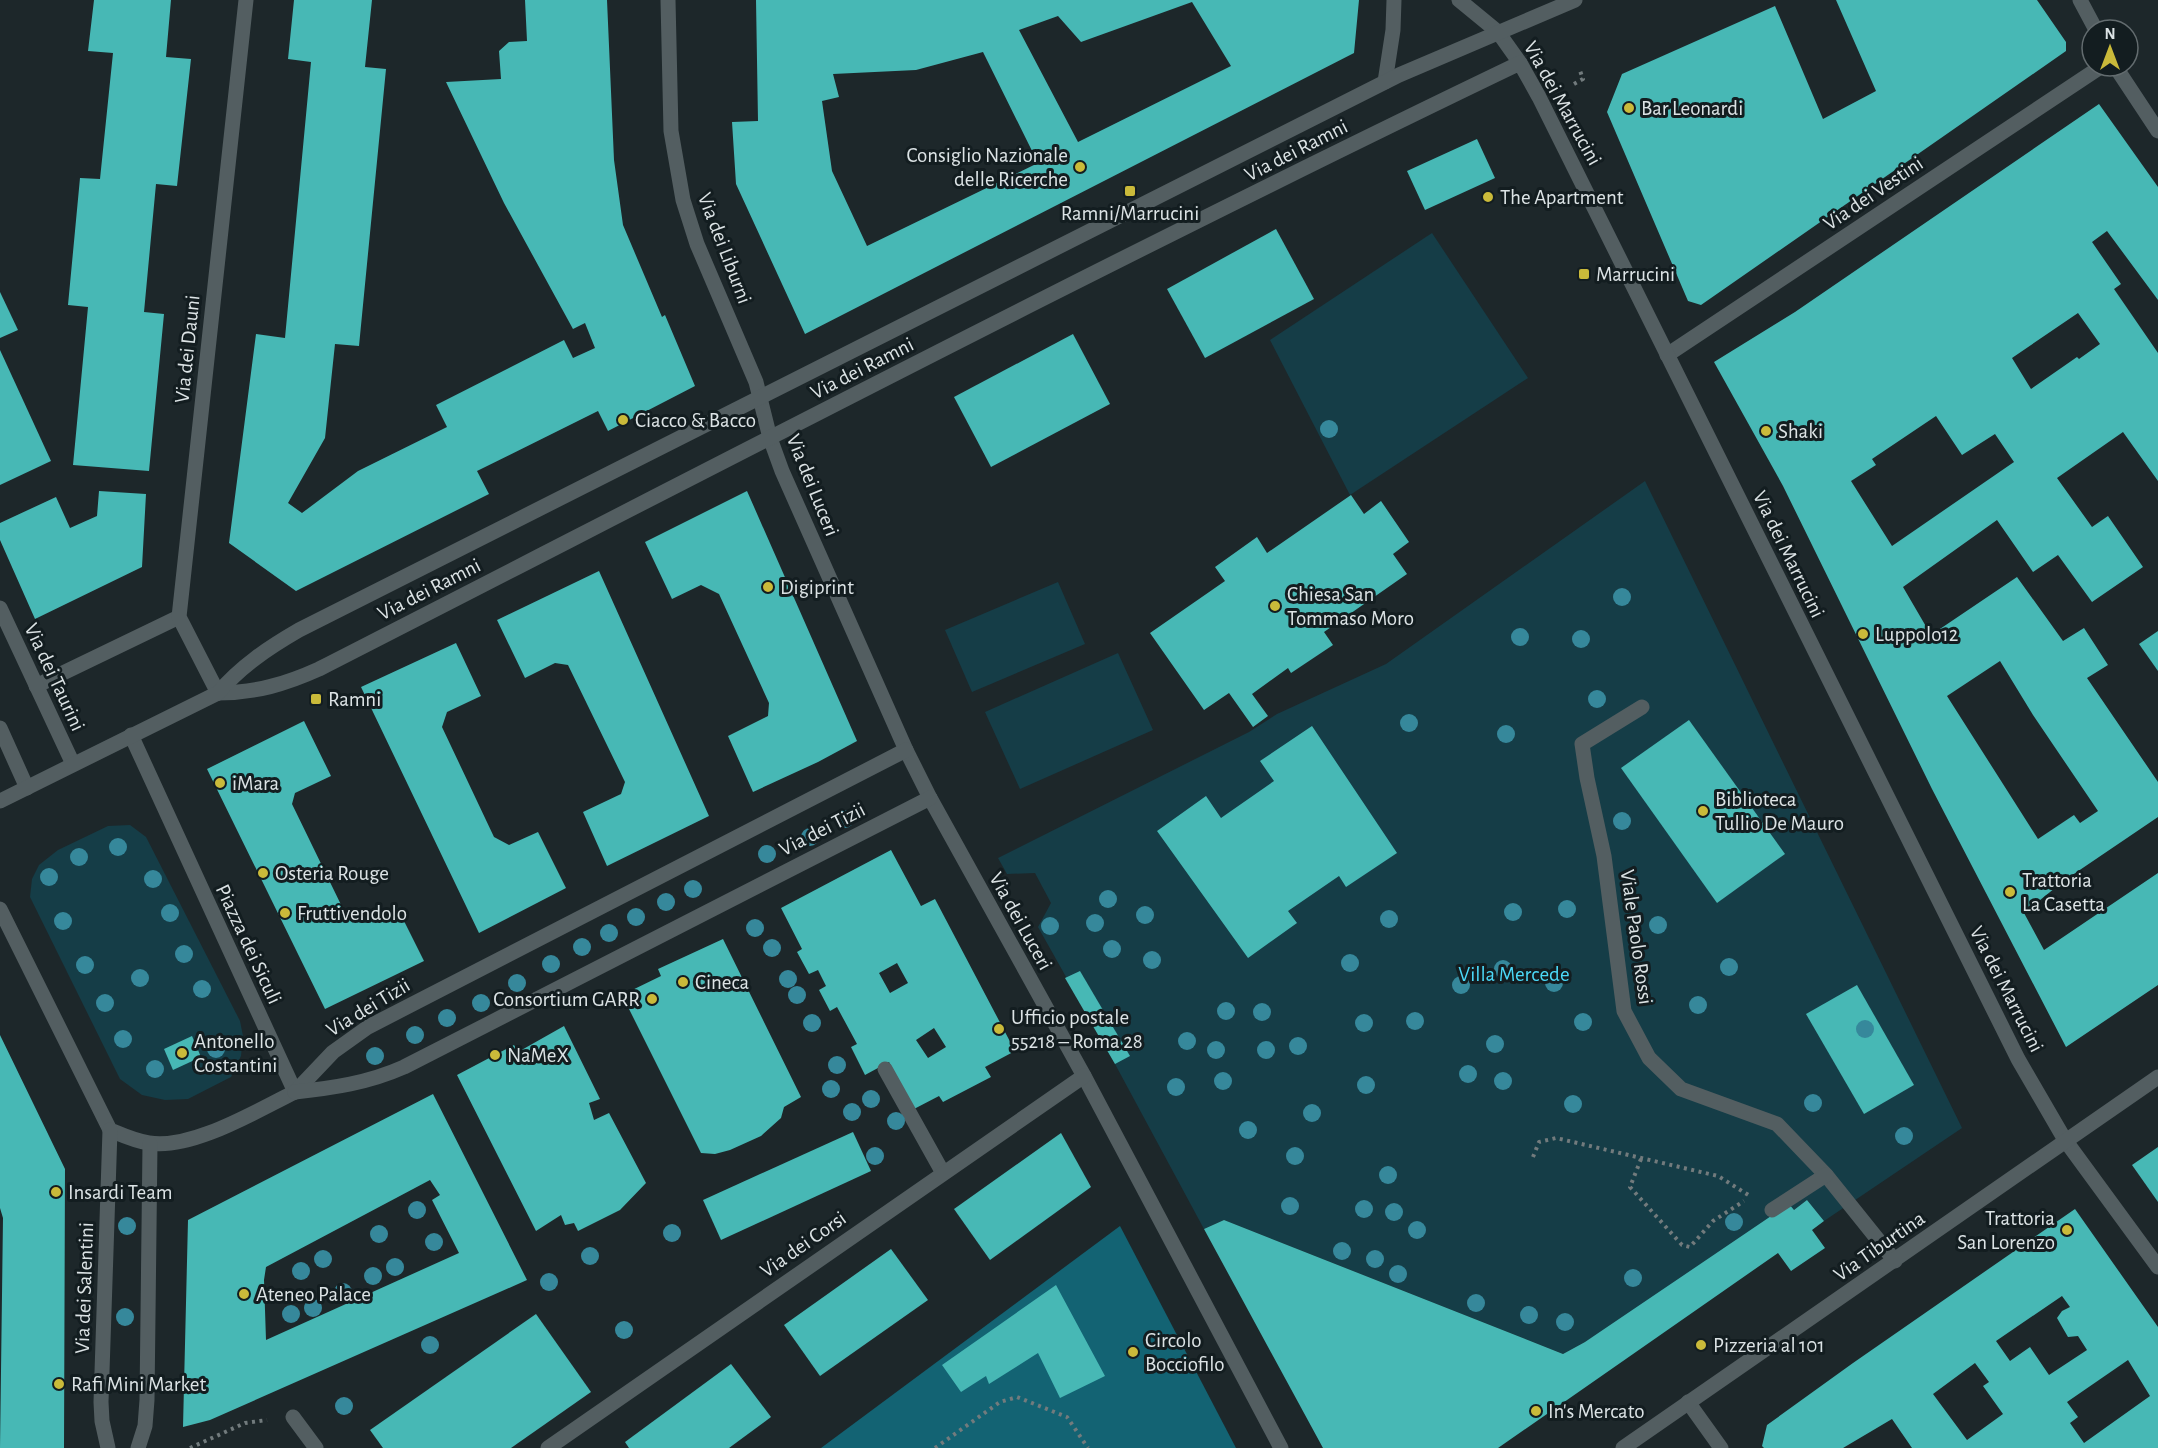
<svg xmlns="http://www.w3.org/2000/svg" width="2158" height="1448" font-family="'Alegreya Sans',sans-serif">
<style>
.green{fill:#153d47}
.forest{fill:#136373}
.building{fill:#47b8b5;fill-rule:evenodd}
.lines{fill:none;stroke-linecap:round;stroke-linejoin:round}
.path{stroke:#727b7d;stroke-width:4;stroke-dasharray:3 4.5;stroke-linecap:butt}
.service{stroke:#535e61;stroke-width:15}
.minor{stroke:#535e61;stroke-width:15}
.tertiary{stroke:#535e61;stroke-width:15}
.secondary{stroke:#535e61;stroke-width:15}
.tree{fill:#36889b}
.poi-dot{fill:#caba3a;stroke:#131d20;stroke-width:2}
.labels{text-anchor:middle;stroke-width:6;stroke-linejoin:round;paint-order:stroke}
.street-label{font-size:21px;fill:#dce3e5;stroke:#131d20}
.poi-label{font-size:21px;fill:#dce3e5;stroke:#131d20;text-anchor:start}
.park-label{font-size:21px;fill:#4bd8f7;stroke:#131d20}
</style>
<rect width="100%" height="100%" fill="#1d272a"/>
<!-- green -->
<g class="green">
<polygon points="1432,233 1528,378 1350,495 1270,340"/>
<polygon points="1645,481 1962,1128 1824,1221 1807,1200 1794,1210 1585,1342 1563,1354 1224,1220 1204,1229 1115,1064 1038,927 1051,903 1035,873 1007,874 998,858 1249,732 1277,714 1386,664"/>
<polygon points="1058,582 1085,644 972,692 945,630"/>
<polygon points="1118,653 1153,730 1020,789 985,712"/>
<polygon points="130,825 146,837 240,1021 243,1036 241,1056 231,1077 188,1099 165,1100 142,1095 120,1079 30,897 32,879 39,865 58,850 108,826"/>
</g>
<!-- forest -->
<polygon class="forest" points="1120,1226 1236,1448 821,1448"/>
<!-- building -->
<g class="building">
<polygon points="94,0 171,0 166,57 191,59 177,186 156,184 144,312 164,314 149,471 73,465 88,307 68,305 80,178 100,179 113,53 88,51"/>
<polygon points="294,0 372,0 365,67 386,69 359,346 335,344 325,438 288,503 302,513 358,471 447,427 436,405 564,340 573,358 595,348 585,323 573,329 504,203 446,82 501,79 499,51 509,42 527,41 525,0 607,0 614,160 623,225 662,317 665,315 695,386 608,431 598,411 477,471 489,494 296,591 229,543 256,334 285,338 311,62 288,59"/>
<path d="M756 0H1359L1354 53 805 334 736 184 732 122 758 121ZM1192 2 1231 66 1078 142 1019 30 1058 16 1081 42ZM983 52 1038 163 867 246 832 171 822 101 839 97 833 74 916 70Z"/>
<polygon points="1836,0 2037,0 2066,42 2066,51 1701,305 1688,301 1607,112 1622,74 1775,6 1823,119 1876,91"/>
<path d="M2099 104 2158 187V300L2107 231 2092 242 2121 284 2114 289 2158 353V481L2123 432 2057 478 2092 527 2108 516 2143 567 2092 602 2058 555 2033 572 1997 520 1903 587 1931 635 2017 577 2063 641 2084 628 2108 665 2087 678 2158 782V817L2065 880 2024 913 2044 950 2158 873V985L2066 1047 1932 789 1783 486 1714 362 1795 312ZM2078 313 2100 344 2079 359 2077 357 2031 389 2012 358ZM1936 416 1962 455 1995 434 2014 462 1892 546 1851 481 1876 465 1872 459ZM2000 661 2033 715 2098 811 2080 823 2074 815 2038 839 1947 696Z"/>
<polygon points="1477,139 1495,178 1425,210 1407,171"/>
<polygon points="1276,229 1314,299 1205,358 1167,289"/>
<polygon points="0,292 18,330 0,338"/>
<polygon points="1073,334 1110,404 991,467 954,397"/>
<polygon points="0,350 51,461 0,485"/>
<polygon points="99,491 146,494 142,567 35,619 0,540 0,523 56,497 70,528 97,516"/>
<polygon points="747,491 857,741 818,762 753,792 728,736 768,716 769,703 719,594 701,585 672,599 645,542"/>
<polygon points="1351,495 1364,514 1381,501 1409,542 1393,554 1407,574 1324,632 1333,645 1291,673 1288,668 1252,694 1268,716 1253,727 1229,693 1204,710 1150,633 1225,581 1215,567 1257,537 1267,553"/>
<polygon points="599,571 709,816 607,866 583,812 621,794 625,782 568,665 555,663 525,678 497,620"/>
<polygon points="2158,631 2158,671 2139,644"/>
<polygon points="456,643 481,696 447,712 442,727 494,837 509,845 538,832 566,888 479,933 361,687"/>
<polygon points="1689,720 1785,854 1717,903 1621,768"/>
<polygon points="304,721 331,776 295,793 292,804 346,915 367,921 397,907 424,961 325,1009 207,769"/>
<polygon points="1312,726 1397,853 1346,887 1339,876 1288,911 1297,923 1248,958 1157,831 1206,796 1221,818 1274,781 1260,761"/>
<path d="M891 850 921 906 935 899 1015 1051 985 1067 991 1077 943 1102 939 1096 914 1109 889 1062 865 1075 851 1047 857 1044 837 1007 830 1011 819 990 826 986 818 970 809 974 797 952 802 949 781 908ZM897 963 908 983 890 993 879 973ZM934 1028 946 1047 928 1058 916 1040Z"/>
<polygon points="723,939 801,1097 784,1107 781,1118 761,1136 730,1150 715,1154 701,1153 622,995 661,976 658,969"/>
<polygon points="1080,971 1130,1056 1115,1064 1065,978"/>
<polygon points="1857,985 1914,1085 1864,1114 1806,1014"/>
<polygon points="564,1026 600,1099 589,1103 594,1120 609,1113 646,1183 620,1210 578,1231 574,1223 565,1225 561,1215 536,1231 457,1075 514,1045 518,1052"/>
<polygon points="0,1035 65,1169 64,1448 0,1448 3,1218 0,1208"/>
<polygon points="192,1036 201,1057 173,1070 164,1049"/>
<path d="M433 1094 527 1280 210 1420 183 1427 188 1220ZM430 1180 440 1195 432 1200 459 1253 266 1340 264 1280 266 1267Z"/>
<polygon points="853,1132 871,1171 721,1240 703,1200"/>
<polygon points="1061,1133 1091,1187 990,1260 954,1209"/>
<polygon points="2158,1147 2158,1202 2132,1165"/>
<polygon points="1807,1200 1824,1221 1812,1230 1825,1248 1791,1271 1778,1253 1498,1448 1323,1448 1204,1229 1224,1220 1563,1354 1585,1342 1789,1204 1794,1210"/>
<path d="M2075 1209 2158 1327V1448H1912L1892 1419 1843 1448H1764L1762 1446 1767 1425 1853 1363ZM2062 1296 2070 1307 2062 1311 2057 1318 2068 1337 2078 1336 2087 1350 2049 1375 2030 1347 2010 1361 1996 1341ZM2128 1360 2150 1396 2084 1443 2070 1423 2078 1417 2067 1402ZM1975 1363 1989 1382 1983 1386 2003 1414 1967 1440 1933 1394Z"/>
<polygon points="891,1249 928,1300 820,1376 784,1325"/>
<polygon points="1056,1285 1105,1376 1060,1398 1038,1353 989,1384 986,1376 961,1392 942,1365"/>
<polygon points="536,1314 591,1392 511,1448 383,1448 370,1430"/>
<polygon points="731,1364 771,1417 729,1448 629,1448 625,1442"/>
</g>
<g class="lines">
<!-- path -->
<g class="path">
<polyline points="1574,84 1583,79 1579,68"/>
<polyline points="1533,1157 1539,1142 1556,1138 1718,1176 1750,1196"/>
<polyline points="1641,1159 1630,1187 1682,1245 1690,1247 1713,1221 1744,1201"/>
<polyline points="190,1448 245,1423 267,1420"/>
<polyline points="935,1448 1000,1402 1017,1397 1067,1417 1088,1448"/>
</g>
<!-- service -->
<g class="service">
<polyline points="36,686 179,617"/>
<polyline points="1642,707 1582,744 1587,778 1604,856 1624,1011 1649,1058 1681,1089 1777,1124 1826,1175 1895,1261"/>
<polyline points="885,1069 943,1173"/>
<polyline points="1772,1210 1826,1175"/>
</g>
<!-- minor -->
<g class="minor">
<polyline points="668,0 671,131 683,200 697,244 756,382 770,438 782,471 906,750 930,798 1084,1076 1281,1448"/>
<polyline points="1459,0 1498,32 1520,63"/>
<polyline points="2080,0 2096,30"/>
<polyline points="2115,66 2158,131"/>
<polyline points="1385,82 1393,30 1394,0"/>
<polyline points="1667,355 2102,66"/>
<polyline points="0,608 73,764"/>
<polyline points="218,693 179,617 246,0"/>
<polyline points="0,728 27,788"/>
<path d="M0 909 110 1130C122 1135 135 1141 149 1143 192 1150 256 1111 295 1092L131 735"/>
<polyline points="295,1092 333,1052 368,1027 906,750"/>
<path d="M295 1092C333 1088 368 1083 404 1067L930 798"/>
<polyline points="2065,1140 2158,1267"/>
<polyline points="1688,1402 1721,1448"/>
<polyline points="293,1417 316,1448"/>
<polyline points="108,1448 102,1421 101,1402 110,1130"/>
<polyline points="138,1448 145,1426 147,1400 150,1144"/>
<polyline points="548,1448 1084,1076"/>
</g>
<!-- tertiary -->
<path class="tertiary" d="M218 693C255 693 286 684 319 669 718 465 1116 257 1520 63L1539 97 2018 1059 2065 1140"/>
<!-- secondary -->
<g class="secondary">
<path d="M0 801 218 693C241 666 268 648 299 630L1399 75 1575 0"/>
<polyline points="1623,1448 2158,1077"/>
</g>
</g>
<!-- trees -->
<g class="tree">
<circle cx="1329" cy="429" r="9"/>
<circle cx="1622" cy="597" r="9"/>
<circle cx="1520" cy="637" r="9"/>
<circle cx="1581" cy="639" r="9"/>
<circle cx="1597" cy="699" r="9"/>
<circle cx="1409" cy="723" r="9"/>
<circle cx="1506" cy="734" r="9"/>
<circle cx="845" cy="819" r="9"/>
<circle cx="1622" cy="821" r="9"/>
<circle cx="810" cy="837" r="9"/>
<circle cx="118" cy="847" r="9"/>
<circle cx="767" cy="854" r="9"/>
<circle cx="79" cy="857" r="9"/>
<circle cx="49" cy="877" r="9"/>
<circle cx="153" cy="879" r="9"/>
<circle cx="693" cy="889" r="9"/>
<circle cx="1108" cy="899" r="9"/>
<circle cx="666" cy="902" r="9"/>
<circle cx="1567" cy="909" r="9"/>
<circle cx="1513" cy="912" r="9"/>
<circle cx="170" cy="913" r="9"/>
<circle cx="1145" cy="915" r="9"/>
<circle cx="636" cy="917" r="9"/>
<circle cx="1389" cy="919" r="9"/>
<circle cx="63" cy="921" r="9"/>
<circle cx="1095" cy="923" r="9"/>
<circle cx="1658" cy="925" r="9"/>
<circle cx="1050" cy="926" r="9"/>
<circle cx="755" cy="928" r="9"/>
<circle cx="609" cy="933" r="9"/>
<circle cx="582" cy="947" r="9"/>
<circle cx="772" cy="948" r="9"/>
<circle cx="1112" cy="949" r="9"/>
<circle cx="184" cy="954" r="9"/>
<circle cx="1152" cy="960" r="9"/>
<circle cx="1350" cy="963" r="9"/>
<circle cx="551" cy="964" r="9"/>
<circle cx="85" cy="965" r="9"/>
<circle cx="1729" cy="967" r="9"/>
<circle cx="1503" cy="969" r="9"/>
<circle cx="140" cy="978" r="9"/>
<circle cx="788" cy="979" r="9"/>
<circle cx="517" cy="983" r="9"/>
<circle cx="1554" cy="983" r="9"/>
<circle cx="1461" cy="985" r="9"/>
<circle cx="202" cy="989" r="9"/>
<circle cx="797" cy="995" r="9"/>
<circle cx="105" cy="1003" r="9"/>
<circle cx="481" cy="1003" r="9"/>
<circle cx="1698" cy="1005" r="9"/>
<circle cx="1226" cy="1011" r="9"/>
<circle cx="1262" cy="1012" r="9"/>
<circle cx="447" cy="1018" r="9"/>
<circle cx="1415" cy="1021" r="9"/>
<circle cx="1583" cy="1022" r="9"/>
<circle cx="812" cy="1023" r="9"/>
<circle cx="1364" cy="1023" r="9"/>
<circle cx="1865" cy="1029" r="9"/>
<circle cx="415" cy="1035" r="9"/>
<circle cx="123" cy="1039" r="9"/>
<circle cx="1187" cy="1041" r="9"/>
<circle cx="1495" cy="1044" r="9"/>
<circle cx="1298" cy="1046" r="9"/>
<circle cx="216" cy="1049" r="9"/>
<circle cx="1216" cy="1050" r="9"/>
<circle cx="1266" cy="1050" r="9"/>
<circle cx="375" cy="1056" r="9"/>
<circle cx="837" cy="1065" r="9"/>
<circle cx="155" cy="1069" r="9"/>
<circle cx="1468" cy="1074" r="9"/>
<circle cx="1223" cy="1081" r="9"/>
<circle cx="1503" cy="1081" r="9"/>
<circle cx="1366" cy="1085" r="9"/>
<circle cx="1176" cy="1087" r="9"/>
<circle cx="831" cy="1089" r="9"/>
<circle cx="871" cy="1099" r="9"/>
<circle cx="1813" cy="1103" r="9"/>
<circle cx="1573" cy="1104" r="9"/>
<circle cx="852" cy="1112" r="9"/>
<circle cx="1312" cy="1113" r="9"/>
<circle cx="896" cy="1121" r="9"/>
<circle cx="1248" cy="1130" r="9"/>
<circle cx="1904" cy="1136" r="9"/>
<circle cx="875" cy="1156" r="9"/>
<circle cx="1295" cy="1156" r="9"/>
<circle cx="1388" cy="1175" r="9"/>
<circle cx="1290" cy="1206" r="9"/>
<circle cx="1364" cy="1209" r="9"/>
<circle cx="417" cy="1210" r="9"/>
<circle cx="1394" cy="1212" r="9"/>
<circle cx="1734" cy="1222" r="9"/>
<circle cx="127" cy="1226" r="9"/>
<circle cx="1417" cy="1230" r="9"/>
<circle cx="672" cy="1233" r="9"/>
<circle cx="379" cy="1234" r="9"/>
<circle cx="434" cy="1242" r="9"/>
<circle cx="1342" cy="1251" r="9"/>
<circle cx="590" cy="1256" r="9"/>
<circle cx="323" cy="1259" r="9"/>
<circle cx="1375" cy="1259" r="9"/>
<circle cx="395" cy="1267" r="9"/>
<circle cx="301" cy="1271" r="9"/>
<circle cx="1398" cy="1274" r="9"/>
<circle cx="373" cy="1276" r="9"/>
<circle cx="1633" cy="1278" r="9"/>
<circle cx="549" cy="1282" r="9"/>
<circle cx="343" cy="1292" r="9"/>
<circle cx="1476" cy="1303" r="9"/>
<circle cx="313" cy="1308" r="9"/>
<circle cx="291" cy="1314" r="9"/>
<circle cx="1529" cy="1315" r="9"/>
<circle cx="125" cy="1317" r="9"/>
<circle cx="1565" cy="1322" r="9"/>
<circle cx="624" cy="1330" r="9"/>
<circle cx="430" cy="1345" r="9"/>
<circle cx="344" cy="1406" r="9"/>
</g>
<!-- markers -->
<g class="poi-dot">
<circle cx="1629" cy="108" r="6"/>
<circle cx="1080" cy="167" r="6"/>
<rect x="1124" y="185" width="12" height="12" rx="3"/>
<circle cx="1488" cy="197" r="6"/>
<rect x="1578" y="268" width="12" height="12" rx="3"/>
<circle cx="623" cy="420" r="6"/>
<circle cx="1766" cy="431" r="6"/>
<circle cx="768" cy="587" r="6"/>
<circle cx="1275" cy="606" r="6"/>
<circle cx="1863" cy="634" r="6"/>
<rect x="310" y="693" width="12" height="12" rx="3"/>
<circle cx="220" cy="783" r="6"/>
<circle cx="1703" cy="811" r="6"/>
<circle cx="263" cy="873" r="6"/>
<circle cx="2010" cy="892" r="6"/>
<circle cx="285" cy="913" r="6"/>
<circle cx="683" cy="982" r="6"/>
<circle cx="652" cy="999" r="6"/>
<circle cx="999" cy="1029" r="6"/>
<circle cx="182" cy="1053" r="6"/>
<circle cx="495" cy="1055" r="6"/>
<circle cx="56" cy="1192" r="6"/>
<circle cx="2067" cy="1230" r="6"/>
<circle cx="244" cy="1294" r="6"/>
<circle cx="1701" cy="1345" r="6"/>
<circle cx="1133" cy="1352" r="6"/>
<circle cx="59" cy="1384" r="6"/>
<circle cx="1536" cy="1411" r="6"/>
</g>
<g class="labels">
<!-- street labels -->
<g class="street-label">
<text transform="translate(1563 103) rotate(61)" y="7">Via dei Marrucini</text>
<text transform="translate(1296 150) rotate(-27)" y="7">Via dei Ramni</text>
<text transform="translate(1873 193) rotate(-34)" y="7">Via dei Vestini</text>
<text transform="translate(725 248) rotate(69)" y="7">Via dei Liburni</text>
<text transform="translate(187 349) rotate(-84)" y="7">Via dei Dauni</text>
<text transform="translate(862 368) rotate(-27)" y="7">Via dei Ramni</text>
<text transform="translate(813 485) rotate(68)" y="7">Via dei Luceri</text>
<text transform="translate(1789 554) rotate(64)" y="7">Via dei Marrucini</text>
<text transform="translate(429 589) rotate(-27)" y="7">Via dei Ramni</text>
<text transform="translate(55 677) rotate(65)" y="7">Via dei Taurini</text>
<text transform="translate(822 829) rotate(-27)" y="7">Via dei Tizii</text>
<text transform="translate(1021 921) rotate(61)" y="7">Via dei Luceri</text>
<text transform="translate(1637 937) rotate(82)" y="7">Viale Paolo Rossi</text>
<text transform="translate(249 944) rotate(65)" y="7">Piazza dei Siculi</text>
<text transform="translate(2007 989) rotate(63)" y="7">Via dei Marrucini</text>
<text transform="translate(368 1007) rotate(-31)" y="7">Via dei Tizii</text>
<text transform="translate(803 1244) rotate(-35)" y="7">Via dei Corsi</text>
<text transform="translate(1879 1246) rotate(-35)" y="7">Via Tiburtina</text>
<text transform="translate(84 1288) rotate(-88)" y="7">Via dei Salentini</text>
</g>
<!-- poi labels -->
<g class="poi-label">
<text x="1641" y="115">Bar Leonardi</text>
<text x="1068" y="162" text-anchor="end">Consiglio Nazionale<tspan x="1068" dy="24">delle Ricerche</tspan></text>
<text x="1500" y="204">The Apartment</text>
<text x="1130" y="220" text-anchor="middle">Ramni/Marrucini</text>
<text x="1596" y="281">Marrucini</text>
<text x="635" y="427">Ciacco &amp; Bacco</text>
<text x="1778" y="438">Shaki</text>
<text x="780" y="594">Digiprint</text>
<text x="1287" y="601">Chiesa San<tspan x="1287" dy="24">Tommaso Moro</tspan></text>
<text x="1875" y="641">Luppolo12</text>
<text x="328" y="706">Ramni</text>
<text x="232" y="790">iMara</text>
<text x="1715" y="806">Biblioteca<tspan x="1715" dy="24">Tullio De Mauro</tspan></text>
<text x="275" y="880">Osteria Rouge</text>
<text x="2022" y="887">Trattoria<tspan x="2022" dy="24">La Casetta</tspan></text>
<text x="297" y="920">Fruttivendolo</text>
<text x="695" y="989">Cineca</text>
<text x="640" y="1006" text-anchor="end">Consortium GARR</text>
<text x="1011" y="1024">Ufficio postale<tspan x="1011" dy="24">55218 – Roma 28</tspan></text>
<text x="194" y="1048">Antonello<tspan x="194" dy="24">Costantini</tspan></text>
<text x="507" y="1062">NaMeX</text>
<text x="68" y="1199">Insardi Team</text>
<text x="2055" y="1225" text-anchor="end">Trattoria<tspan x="2055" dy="24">San Lorenzo</tspan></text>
<text x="256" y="1301">Ateneo Palace</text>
<text x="1145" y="1347">Circolo<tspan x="1145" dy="24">Bocciofilo</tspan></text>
<text x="1713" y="1352">Pizzeria al 101</text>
<text x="71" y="1391">Rafi Mini Market</text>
<text x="1548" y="1418">In's Mercato</text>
</g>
<!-- park labels -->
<g class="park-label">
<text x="1514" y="981">Villa Mercede</text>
</g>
</g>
<!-- north arrow -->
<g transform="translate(2110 48)"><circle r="28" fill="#131d20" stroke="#636c6f" stroke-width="1.5"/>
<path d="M0-4.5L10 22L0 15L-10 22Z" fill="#caba3a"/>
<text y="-9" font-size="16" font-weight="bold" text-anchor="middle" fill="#dce3e5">N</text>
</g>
</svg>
